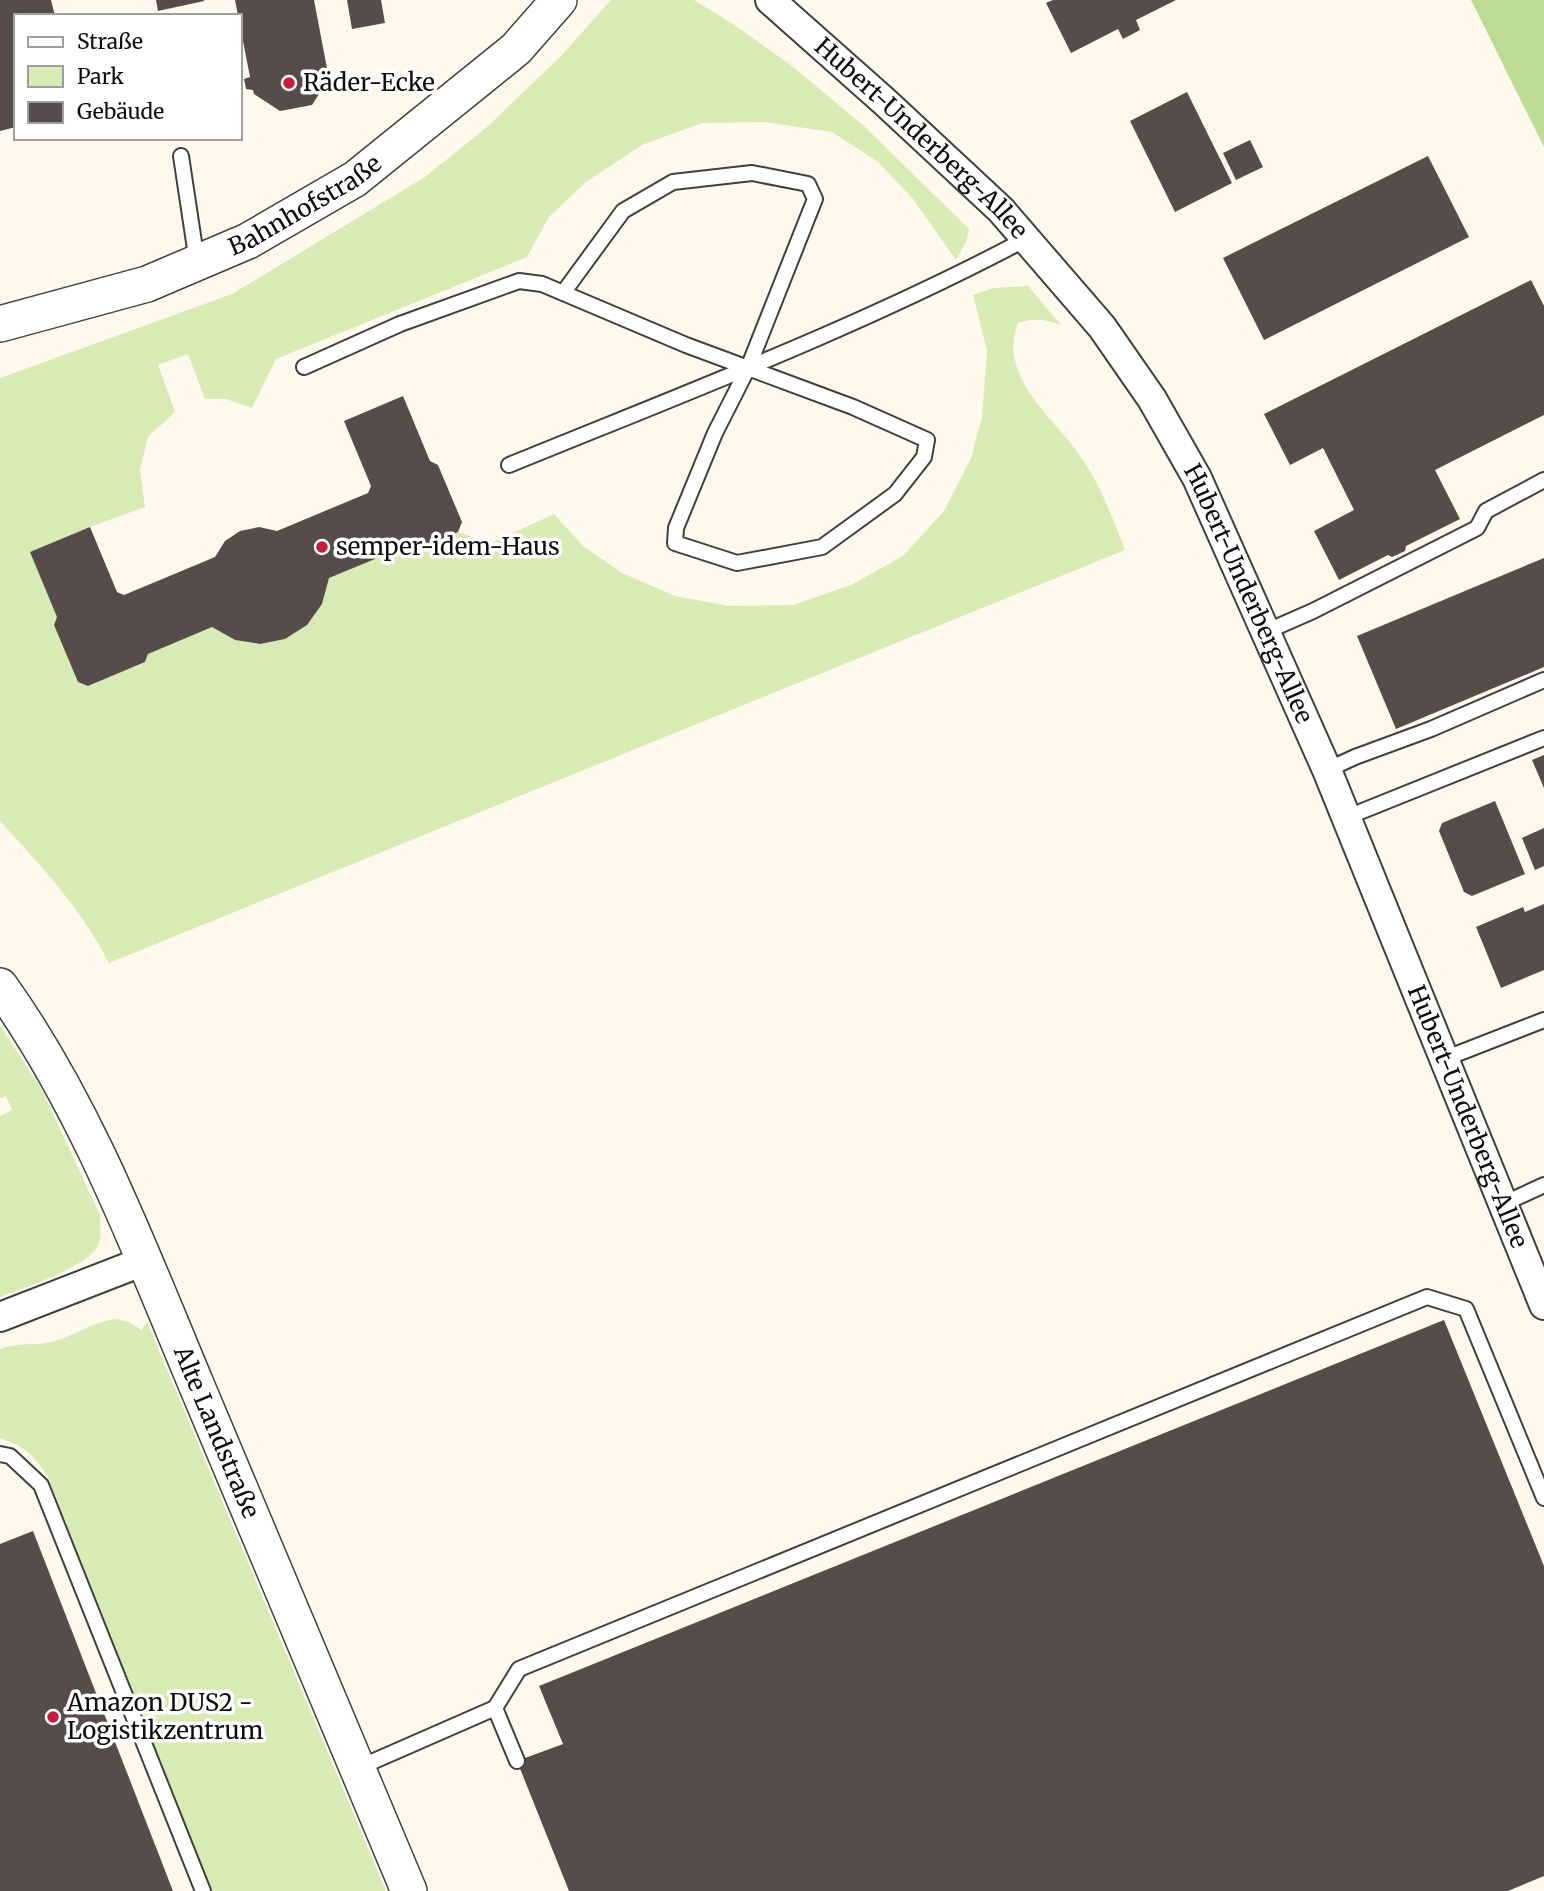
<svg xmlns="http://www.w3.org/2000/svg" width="1544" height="1891" font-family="Merriweather,serif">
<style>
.green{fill:#d8ebb5}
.forest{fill:#bedc94}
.building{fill:#564c49}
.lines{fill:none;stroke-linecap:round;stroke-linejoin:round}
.service-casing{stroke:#404040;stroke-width:18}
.minor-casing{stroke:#404040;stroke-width:32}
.tertiary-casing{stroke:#404040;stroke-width:38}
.service{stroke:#fff;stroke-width:14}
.minor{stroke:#fff;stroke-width:28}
.tertiary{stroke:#fff;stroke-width:35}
.poi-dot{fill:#c31f3c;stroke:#fff;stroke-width:2.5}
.labels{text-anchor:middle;stroke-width:7;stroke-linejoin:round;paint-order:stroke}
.poi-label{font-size:24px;fill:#0d0d0d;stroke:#fff;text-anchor:start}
.street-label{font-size:24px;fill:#0d0d0d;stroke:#fff}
</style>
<rect width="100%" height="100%" fill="#fff9ed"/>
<!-- green -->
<g class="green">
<path d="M611 0H694L733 24 792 66 864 126 969 229 967 240 956 260 913 199 878 162 832 132 764 122 702 123 642 145 586 182 549 217 527 257 276 359 252 408 226 399H205L188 354 158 365 175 412 148 437 140 469 145 507 90 527 54 625 78 682 88 686 145 662 148 654 212 627 235 640 260 644 285 639 322 604 329 578 392 552 401 556 458 532 491 543 554 514 583 546 622 573 675 596 729 606 793 605 851 585 903 556 944 511 971 458 982 417 987 350 973 295 993 288 1028 286 1061 325C1044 319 1034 318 1018 323 997 375 1052 416 1078 453 1099 482 1112 516 1125 550L109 963C81 908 41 866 0 821V378L232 294 425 177 487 127 561 56Z"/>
<path d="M0 1025 43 1092 100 1215C100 1224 102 1235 99 1243 91 1267 23 1288 0 1297V1116L12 1110 6 1096 0 1098Z"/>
<path d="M117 1319 128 1322 142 1330 147 1322 386 1891H211L47 1475C34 1457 23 1443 0 1439V1349C17 1342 37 1346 55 1341 76 1335 94 1321 117 1319Z"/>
</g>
<!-- forest -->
<polygon class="forest" points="1471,0 1544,0 1544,147"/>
<!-- building -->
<g class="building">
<polygon points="0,0 51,0 55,16 16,16 16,127 0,131"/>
<polygon points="156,0 204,0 204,1 158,11"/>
<polygon points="235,0 314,0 329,79 312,105 280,111 254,94 253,90 246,89 244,79 250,77"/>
<polygon points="347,0 381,0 385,23 352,29"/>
<polygon points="1053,0 1176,0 1136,20 1140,30 1123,39 1118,29 1071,53 1046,3"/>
<polygon points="1187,92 1232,183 1175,212 1130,121"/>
<polygon points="1250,140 1263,167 1236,180 1223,153"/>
<polygon points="1428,156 1469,237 1264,340 1223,258"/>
<polygon points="1531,280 1544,306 1544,415 1435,470 1460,519 1406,546 1405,551 1392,557 1388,555 1339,580 1314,531 1354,510 1323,448 1290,465 1264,414"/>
<polygon points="403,396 430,461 438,465 462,522 458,532 401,556 392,552 329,578 322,604 307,625 285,639 260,644 235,640 212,627 148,654 145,662 88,686 78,682 54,625 57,617 30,552 90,527 117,592 124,595 215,557 225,541 240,531 259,527 277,531 368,493 371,486 344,421"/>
<polygon points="1544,558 1544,667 1396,729 1357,636"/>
<polygon points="1544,755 1544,788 1532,760"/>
<polygon points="1495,801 1525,874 1472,896 1464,892 1439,831 1442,823"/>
<polygon points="1544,828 1544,866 1535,870 1522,838"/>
<polygon points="1544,904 1544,970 1501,988 1476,927 1523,907 1525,912"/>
<polygon points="1444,1320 1544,1566 1544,1876 1508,1891 569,1891 517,1761 563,1744 539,1686"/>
<polygon points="33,1531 173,1891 0,1891 0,1544"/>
</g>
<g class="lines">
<defs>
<g id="service">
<polyline points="181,156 197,262"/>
<polyline points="304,367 400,324 519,281 542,284 686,345 853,407 927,440 924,457 895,494 822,547 737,563 675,543 676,528 715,433 748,368 815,199 808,184 752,173 673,182 623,211 563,293"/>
<path d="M509 465C683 394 860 327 1026 239"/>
<polyline points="1265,632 1313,611 1477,528 1486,511 1544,480"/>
<polyline points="1327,770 1355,757 1431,729 1544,680"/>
<polyline points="1345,818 1544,738"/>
<polyline points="1444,1059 1544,1020"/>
<polyline points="1503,1204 1544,1185"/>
<polyline points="0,1454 10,1456 41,1485 203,1891"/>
<polyline points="495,1708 519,1669 1427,1297 1466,1309 1544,1498"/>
<polyline points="358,1768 495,1708 517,1761"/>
</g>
<g id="minor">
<path id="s1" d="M770 0 885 102 1001 210 1102 327 1152 399 1197 478 1327 770 1544 1305"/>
<polyline points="0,1317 144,1261"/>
</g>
<g id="tertiary">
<path id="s2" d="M0 324 147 284 248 241 355 179 516 49 559 0"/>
<path id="s3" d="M0 986C86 1106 139 1248 196 1384 267 1553 338 1722 409 1891"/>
</g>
</defs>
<!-- service casing -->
<use href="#service" class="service-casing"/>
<!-- minor casing -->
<use href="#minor" class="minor-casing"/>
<!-- tertiary casing -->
<use href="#tertiary" class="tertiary-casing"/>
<!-- service -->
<use href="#service" class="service"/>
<!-- minor -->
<use href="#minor" class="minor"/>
<!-- tertiary -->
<use href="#tertiary" class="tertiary"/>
</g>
<!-- markers -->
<g class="poi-dot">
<circle cx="289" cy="83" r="7"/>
<circle cx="322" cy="547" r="7"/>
<circle cx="53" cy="1717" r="7"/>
</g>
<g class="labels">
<!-- poi labels -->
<g class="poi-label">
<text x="303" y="91">Räder-Ecke</text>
<text x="336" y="555">semper-idem-Haus</text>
<text x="67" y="1711">Amazon DUS2 -<tspan x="67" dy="28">Logistikzentrum</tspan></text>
</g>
<!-- street labels -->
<g class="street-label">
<text dy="8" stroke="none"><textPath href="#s1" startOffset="205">Hubert-Underberg-Allee</textPath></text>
<text dy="8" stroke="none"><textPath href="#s2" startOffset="329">Bahnhofstraße</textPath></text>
<text dy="8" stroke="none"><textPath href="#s1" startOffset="772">Hubert-Underberg-Allee</textPath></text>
<text dy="8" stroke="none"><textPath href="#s1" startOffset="1339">Hubert-Underberg-Allee</textPath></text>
<text dy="8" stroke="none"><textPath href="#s3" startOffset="497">Alte Landstraße</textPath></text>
</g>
</g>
<!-- legend -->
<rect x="14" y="14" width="228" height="126" fill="#ffffff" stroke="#9e9e9e" stroke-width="2"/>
<rect x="28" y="37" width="35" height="10" fill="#ffffff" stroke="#9e9e9e" stroke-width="2"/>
<text x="77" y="49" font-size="21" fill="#0d0d0d">Straße</text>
<rect x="28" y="66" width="35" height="21" fill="#d8ebb5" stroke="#9e9e9e" stroke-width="2"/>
<text x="77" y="84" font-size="21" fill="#0d0d0d">Park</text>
<rect x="28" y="102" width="35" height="21" fill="#564c49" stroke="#9e9e9e" stroke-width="2"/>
<text x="77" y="119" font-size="21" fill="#0d0d0d">Gebäude</text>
</svg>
